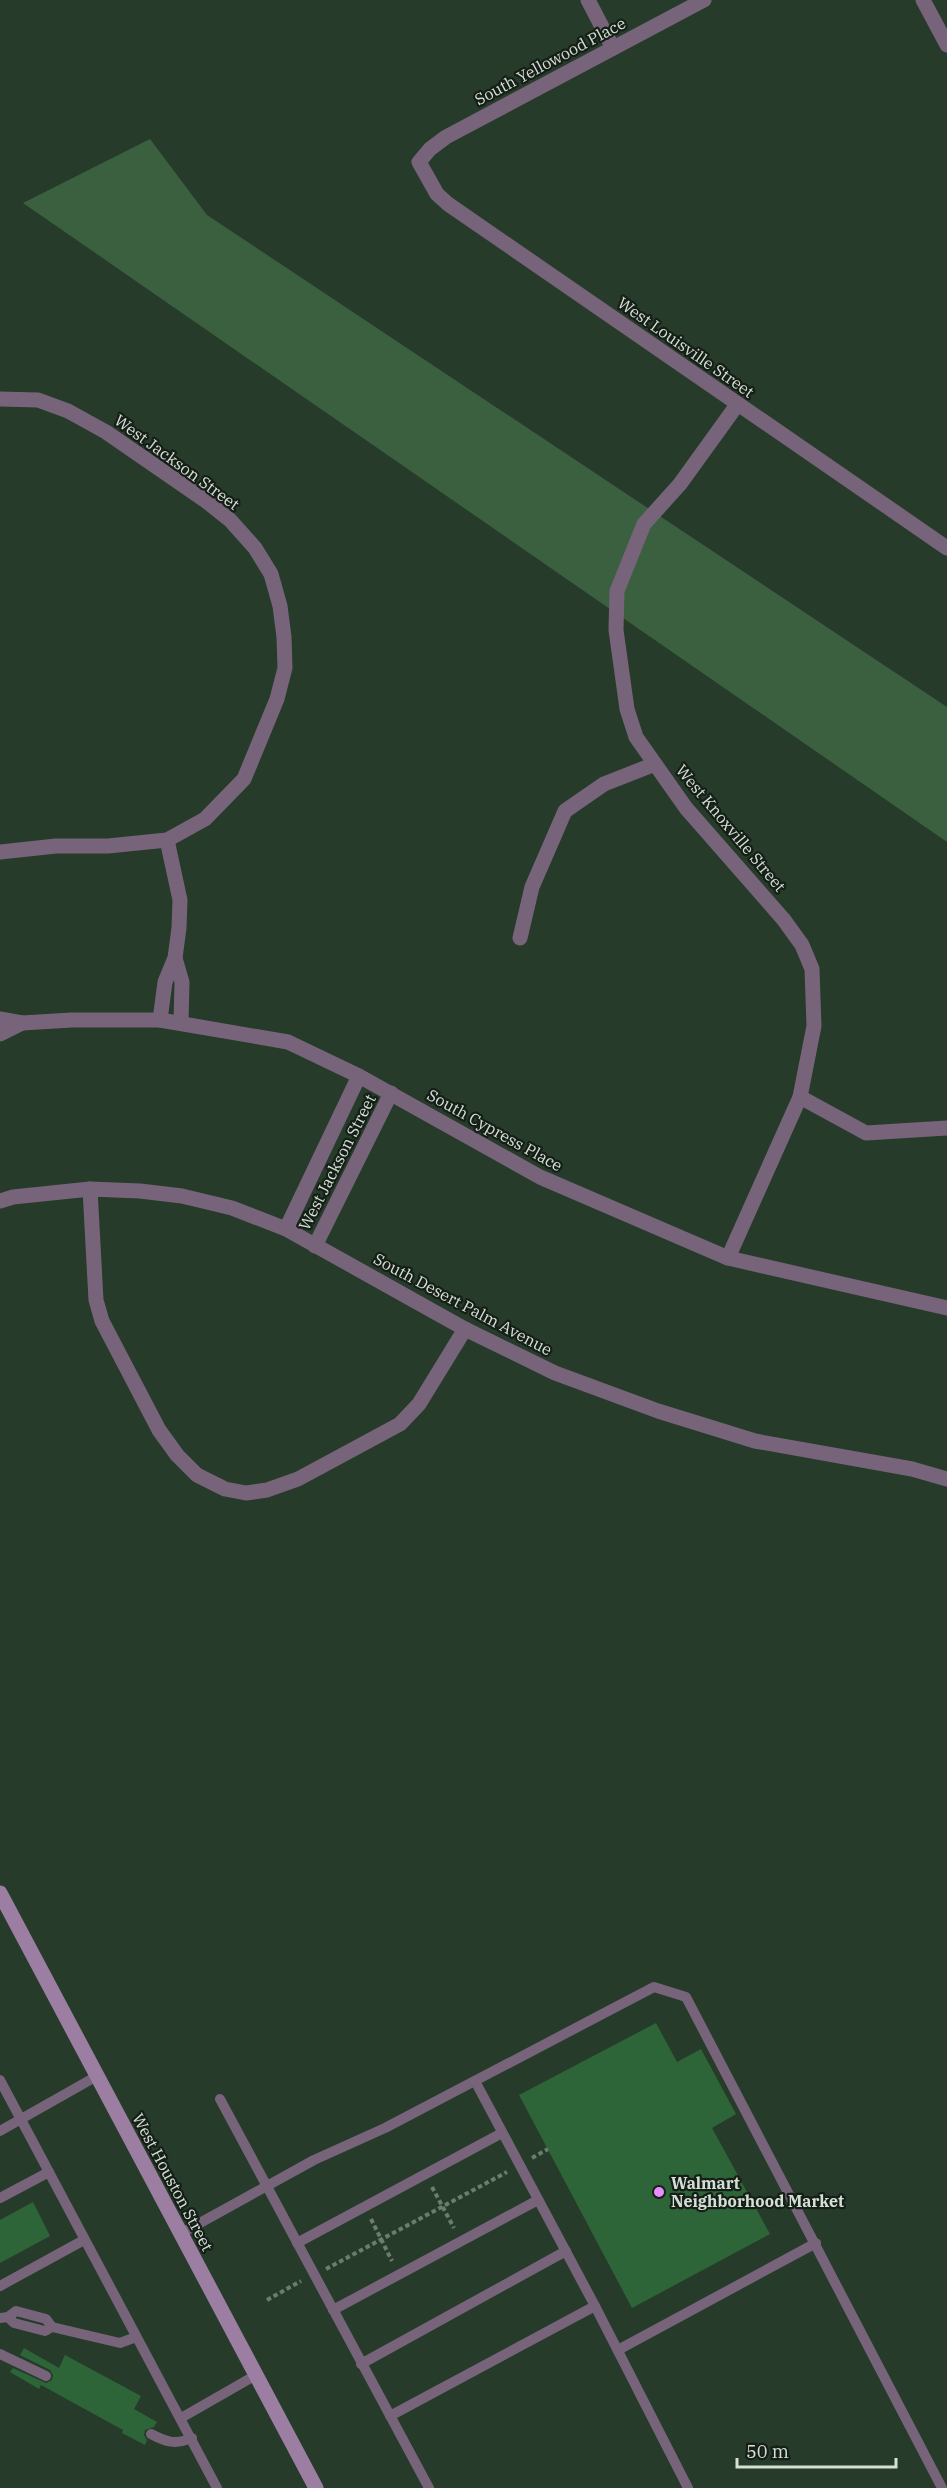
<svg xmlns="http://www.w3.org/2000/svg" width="947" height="2488" font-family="'IBM Plex Serif',serif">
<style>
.green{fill:#3a603f}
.building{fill:#2e6538}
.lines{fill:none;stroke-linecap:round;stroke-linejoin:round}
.path{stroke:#6c7d6e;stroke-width:4;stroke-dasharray:4.5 3;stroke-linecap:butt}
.service{stroke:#77647b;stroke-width:10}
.minor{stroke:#77647b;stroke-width:15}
.secondary{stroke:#9b7ea2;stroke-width:15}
.poi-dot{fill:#e98dfe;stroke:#161f17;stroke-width:2}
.labels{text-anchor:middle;stroke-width:4.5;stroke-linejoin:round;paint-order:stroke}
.street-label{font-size:16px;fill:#d4e0d5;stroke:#161f17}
.poi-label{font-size:16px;font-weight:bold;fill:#d4e0d5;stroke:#161f17;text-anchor:start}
</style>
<rect width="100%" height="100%" fill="#263b29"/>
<!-- green -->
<polygon class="green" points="150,139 207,215 947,707 947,842 23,203"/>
<!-- building -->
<g class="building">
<polygon points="656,2023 677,2062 701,2049 736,2114 712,2128 770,2234 632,2308 519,2095"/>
<polygon points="33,2202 50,2236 0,2263 0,2220"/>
<polygon points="24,2348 59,2368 65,2355 141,2396 134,2409 157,2422 154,2427 145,2430 144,2435 147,2440 145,2445 122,2433 123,2430 41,2385 39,2389 10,2372 13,2368 46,2383 52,2380 53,2375 50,2370 20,2355"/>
</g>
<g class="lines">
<!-- path -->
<g class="path">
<polyline points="532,2158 548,2149"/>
<polyline points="432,2187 454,2228"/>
<polyline points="371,2219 392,2261"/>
<polyline points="326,2269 507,2172"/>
<polyline points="267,2300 301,2281"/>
</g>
<!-- service -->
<g class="service">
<polyline points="0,2080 217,2488"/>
<polyline points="475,2081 595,2306"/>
<polyline points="220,2099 429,2488"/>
<polyline points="0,2131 97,2076"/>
<polyline points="0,2198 49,2172"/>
<polyline points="180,2234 314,2160 385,2128 654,1987 686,1997 942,2488"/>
<polyline points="297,2243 502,2133"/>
<polyline points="0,2286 84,2240"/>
<polyline points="333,2310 538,2200"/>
<polyline points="8,2317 14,2323 45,2331 52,2327 120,2343 136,2337"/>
<polyline points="0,2318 8,2317 16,2311 46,2319 52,2327"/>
<polyline points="618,2350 816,2243"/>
<polyline points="0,2354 46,2376"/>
<polyline points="361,2364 566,2251"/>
<polyline points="390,2416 595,2306 688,2488"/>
<polyline points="181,2418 256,2375"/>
<path d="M151 2434C166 2442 175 2445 192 2438"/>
</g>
<!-- minor -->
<g class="minor">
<polyline points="588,0 613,48"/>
<polyline points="704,0 446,137 430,149 419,162 437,194 448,204 947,548"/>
<polyline points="923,0 947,45"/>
<polyline points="0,399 38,400 68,411 106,432 206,501 230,520 255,548 271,574 280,606 284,637 285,668 277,699 244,779 205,819 167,840 108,846 56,846 0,852"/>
<polyline points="520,938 532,887 565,811 604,784 655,764"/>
<polyline points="175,958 182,982 181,1022"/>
<polyline points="0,1019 22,1023 72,1020 160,1020 288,1042 359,1076 540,1177 728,1258 947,1308"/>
<polyline points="160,1020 165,982 175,958 179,928 180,900 167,840"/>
<polyline points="0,1034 22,1023"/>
<polyline points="800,1097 866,1133 947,1128"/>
<polyline points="90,1189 96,1300 102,1321 159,1430 177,1455 197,1475 225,1489 246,1493 267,1490 298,1479 400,1424 419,1404 465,1329"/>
<polyline points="0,1201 13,1197 90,1189 140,1191 182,1196 232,1208 286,1229 465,1329 555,1373 658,1411 755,1441 912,1469 947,1479"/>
<polyline points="286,1229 359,1076"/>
<polyline points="315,1246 391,1093"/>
<polyline points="728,1258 800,1097 814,1026 812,969 802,945 784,920 686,808 636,737 627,709 616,630 617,591 644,524 680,484 737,405"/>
</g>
<!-- secondary -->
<polyline class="secondary" points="0,1893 316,2488"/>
</g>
<!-- markers -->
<circle class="poi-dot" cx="659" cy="2192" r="6"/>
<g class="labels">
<!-- street labels -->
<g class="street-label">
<text transform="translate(550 61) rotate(-28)" y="6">South Yellowood Place</text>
<text transform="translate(686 347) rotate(35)" y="6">West Louisville Street</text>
<text transform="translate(177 462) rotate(36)" y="6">West Jackson Street</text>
<text transform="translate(731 828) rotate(50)" y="6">West Knoxville Street</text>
<text transform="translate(495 1130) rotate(29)" y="6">South Cypress Place</text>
<text transform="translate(337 1162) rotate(-63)" y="6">West Jackson Street</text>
<text transform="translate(463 1304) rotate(28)" y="6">South Desert Palm Avenue</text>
<text transform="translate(173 2182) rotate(62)" y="6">West Houston Street</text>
</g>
<!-- poi labels -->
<g class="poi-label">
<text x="671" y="2189">Walmart<tspan x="671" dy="18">Neighborhood Market</tspan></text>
</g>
</g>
<!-- scale -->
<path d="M737 2458v9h159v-9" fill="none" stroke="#d4e0d5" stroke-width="3"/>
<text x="746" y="2458" font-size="18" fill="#d4e0d5" stroke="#161f17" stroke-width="4.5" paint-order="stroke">50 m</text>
</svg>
